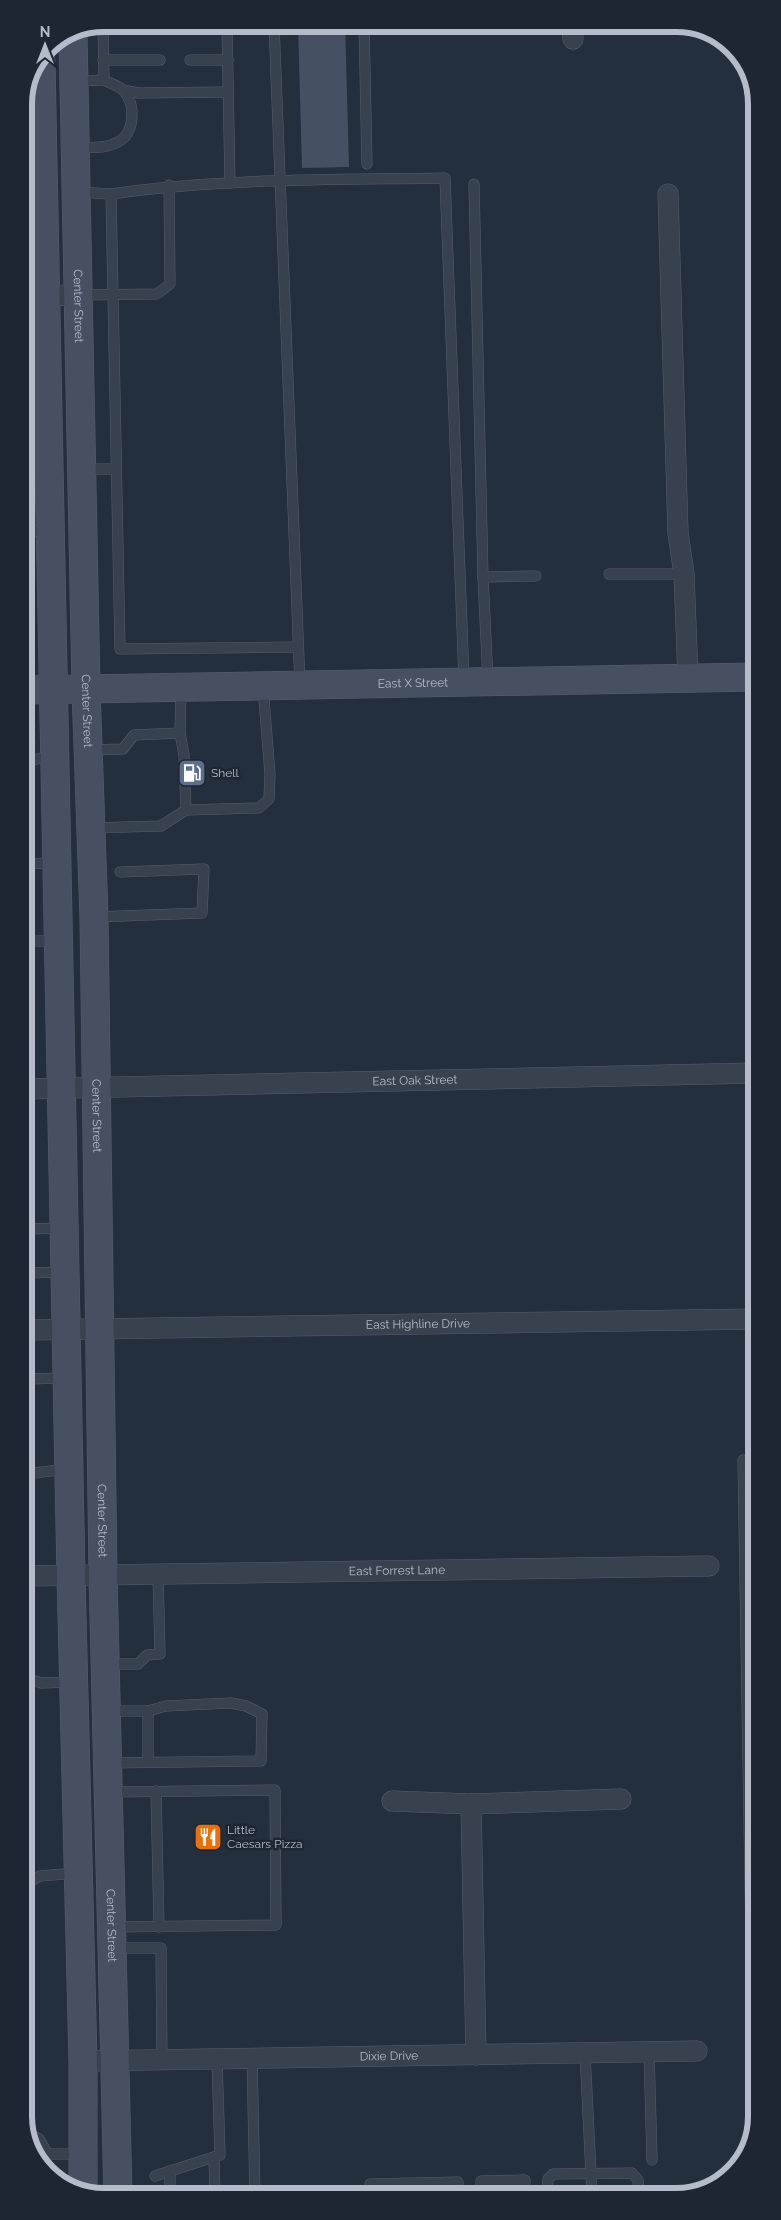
<svg xmlns="http://www.w3.org/2000/svg" width="781" height="2220" font-family="Raleway,sans-serif">
<style>
.building{fill:#455162}
.lines{fill:none;stroke-linecap:round;stroke-linejoin:round}
.lane-casing{stroke:#565f6c;stroke-width:11}
.street-casing{stroke:#565f6c;stroke-width:21}
.secondary-casing{stroke:#565f6c;stroke-width:29}
.lane{stroke:#38414e;stroke-width:10}
.street{stroke:#38414e;stroke-width:20}
.secondary{stroke:#465061;stroke-width:28}
.labels{text-anchor:middle;stroke-width:5;stroke-linejoin:round;paint-order:stroke}
.street-label{font-size:12px;fill:#b4bcc9;stroke:#1d2633}
.poi-label{font-size:12px;fill:#b4bcc9;stroke:#1d2633;text-anchor:start}
.rim{fill:none;stroke:#b4bcc9;stroke-width:6}
</style>
<rect width="100%" height="100%" fill="#242f3e"/>
<!-- building -->
<polygon class="building" points="298,24 345,24 349,167 302,168"/>
<g class="lines">
<defs>
<g id="lane">
<polyline points="227,24 230,183"/>
<polyline points="274,24 300,685"/>
<polyline points="364,24 367,164"/>
<polyline points="103,60 160,60"/>
<polyline points="190,60 228,60"/>
<polyline points="76,81 104,80 103,24"/>
<polyline points="123,90 138,93 228,92"/>
<path d="M77 148C90 147 106 149 118 142 135 133 136 105 124 91 120 86 109 83 104 80"/>
<polyline points="24,154 42,153"/>
<polyline points="474,184 483,577 488,681"/>
<polyline points="78,192 111,194"/>
<polyline points="80,295 157,294 170,284 169,185"/>
<polyline points="24,426 48,426"/>
<polyline points="82,469 116,469"/>
<polyline points="24,531 50,531"/>
<polyline points="609,574 684,574"/>
<polyline points="483,577 536,576"/>
<path d="M298 647 120 649 111 194C221 178 334 180 445 178L464 680"/>
<polyline points="180,733 184,755 186,810"/>
<polyline points="89,750 123,749 134,735 180,733 181,688"/>
<polyline points="25,762 53,755"/>
<polyline points="91,828 161,826 186,810 259,808 269,799 270,774 263,687"/>
<polyline points="25,863 55,864"/>
<polyline points="95,917 202,913 204,869 120,872"/>
<polyline points="25,941 57,941"/>
<polyline points="25,1229 64,1228"/>
<polyline points="25,1273 64,1272"/>
<polyline points="26,1379 66,1378"/>
<polyline points="743,1460 754,2125"/>
<polyline points="26,1474 67,1469"/>
<polyline points="107,1664 138,1664 147,1655 160,1654 158,1574"/>
<polyline points="26,1678 41,1683 72,1682"/>
<polyline points="108,1711 148,1711 166,1706 231,1703 246,1706 262,1714 261,1761 109,1763"/>
<polyline points="148,1711 148,1762"/>
<polyline points="156,1791 159,1927"/>
<polyline points="110,1792 275,1790 276,1925 112,1927"/>
<polyline points="26,1884 40,1876 77,1873"/>
<polyline points="114,1948 161,1948 162,2060"/>
<polyline points="649,2051 652,2160"/>
<polyline points="585,2053 592,2194"/>
<polyline points="252,2058 255,2195"/>
<polyline points="27,2133 39,2139 48,2154 81,2154"/>
<polyline points="214,2157 215,2196"/>
<polyline points="170,2171 170,2196"/>
<polyline points="155,2176 220,2155 217,2059"/>
<polyline points="481,2194 481,2181 525,2180 525,2194"/>
<polyline points="547,2194 548,2179 553,2174 632,2173 638,2180 639,2194"/>
<polyline points="370,2195 370,2184 458,2182 459,2194"/>
</g>
<g id="street">
<polyline points="572,24 573,39"/>
<polyline points="668,194 678,533 684,574 688,678"/>
<polyline points="24,296 79,295"/>
<path id="s1" d="M25 1089 756 1073"/>
<path id="s2" d="M26 1330 756 1319"/>
<path id="s3" d="M26 1576 709 1566"/>
<polyline points="392,1801 471,1804 476,2055"/>
<polyline points="471,1804 621,1799"/>
<path id="s4" d="M83 2061 697 2051"/>
</g>
<g id="secondary">
<path id="s5" d="M73 36 86 689 94 917 103 1575 118 2196"/>
<polyline points="41,62 71,1575 83,2061 83,2190"/>
<path id="s6" d="M25 690 755 677"/>
</g>
</defs>
<!-- lane casing -->
<use href="#lane" class="lane-casing"/>
<!-- street casing -->
<use href="#street" class="street-casing"/>
<!-- secondary casing -->
<use href="#secondary" class="secondary-casing"/>
<!-- lane -->
<use href="#lane" class="lane"/>
<!-- street -->
<use href="#street" class="street"/>
<!-- secondary -->
<use href="#secondary" class="secondary"/>
</g>
<!-- icons -->
<defs>
<symbol id="fuel-square" viewBox="-11 -11 22 22"><rect x="-9" y="-9" width="18" height="18" rx="4" fill="#5c6f8a" stroke="#1d2633"/><path d="M-5.5-6h7V0h2V4h1.3V-2.5L3-4.5l.8-.8L6-3V5H2.5V1h-1V6h-7ZM-4.2-4.7v3.2H.2V-4.7Z" fill="#fff"/></symbol>
<symbol id="restaurant-square" viewBox="-11 -11 22 22"><rect x="-9" y="-9" width="18" height="18" rx="4" fill="#e8710a" stroke="#1d2633"/><path d="M-5-6h1v4h1v-4h1v4h1v-4h1v5L-1.5 .5V6h-2V.5L-5-1ZM5-6V6H3V1.5H1.5Q1.5-4 5-6Z" fill="#fff"/></symbol>
</defs>
<g fill-rule="evenodd">
<use href="#fuel-square" x="176" y="757" width="32" height="32"/>
<use href="#restaurant-square" x="192" y="1821" width="32" height="32"/>
</g>
<g class="labels">
<!-- street labels -->
<g class="street-label">
<text dy="4" stroke="none"><textPath href="#s5" startOffset="270">Center Street</textPath></text>
<text dy="4" stroke="none"><textPath href="#s6" startOffset="388">East X Street</textPath></text>
<text dy="4" stroke="none"><textPath href="#s5" startOffset="675">Center Street</textPath></text>
<text dy="4" stroke="none"><textPath href="#s1" startOffset="390">East Oak Street</textPath></text>
<text dy="4" stroke="none"><textPath href="#s5" startOffset="1080">Center Street</textPath></text>
<text dy="4" stroke="none"><textPath href="#s2" startOffset="392">East Highline Drive</textPath></text>
<text dy="4" stroke="none"><textPath href="#s5" startOffset="1485">Center Street</textPath></text>
<text dy="4" stroke="none"><textPath href="#s3" startOffset="371">East Forrest Lane</textPath></text>
<text dy="4" stroke="none"><textPath href="#s5" startOffset="1890">Center Street</textPath></text>
<text dy="4" stroke="none"><textPath href="#s4" startOffset="306">Dixie Drive</textPath></text>
</g>
<!-- poi labels -->
<g class="poi-label">
<text x="211" y="777">Shell</text>
<text x="227" y="1834">Little<tspan x="227" dy="14">Caesars Pizza</tspan></text>
</g>
</g>
<!-- crop -->
<path d="M0 0H781V2220H0ZM104 32H676A72 72 0 0 1 748 104V2116A72 72 0 0 1 676 2188H104A72 72 0 0 1 32 2116V104A72 72 0 0 1 104 32Z" fill="#1d2633" fill-rule="evenodd"/>
<path class="rim" d="M104 32H676A72 72 0 0 1 748 104V2116A72 72 0 0 1 676 2188H104A72 72 0 0 1 32 2116V104A72 72 0 0 1 104 32Z"/>
<!-- north arrow -->
<g transform="translate(45 45)" stroke="#1d2633" stroke-width="4" paint-order="stroke">
<path d="M0-4L9 19L0 12L-9 19Z" fill="#b4bcc9"/>
<text y="-8" font-size="14" font-weight="bold" text-anchor="middle" fill="#b4bcc9">N</text>
</g>
</svg>
